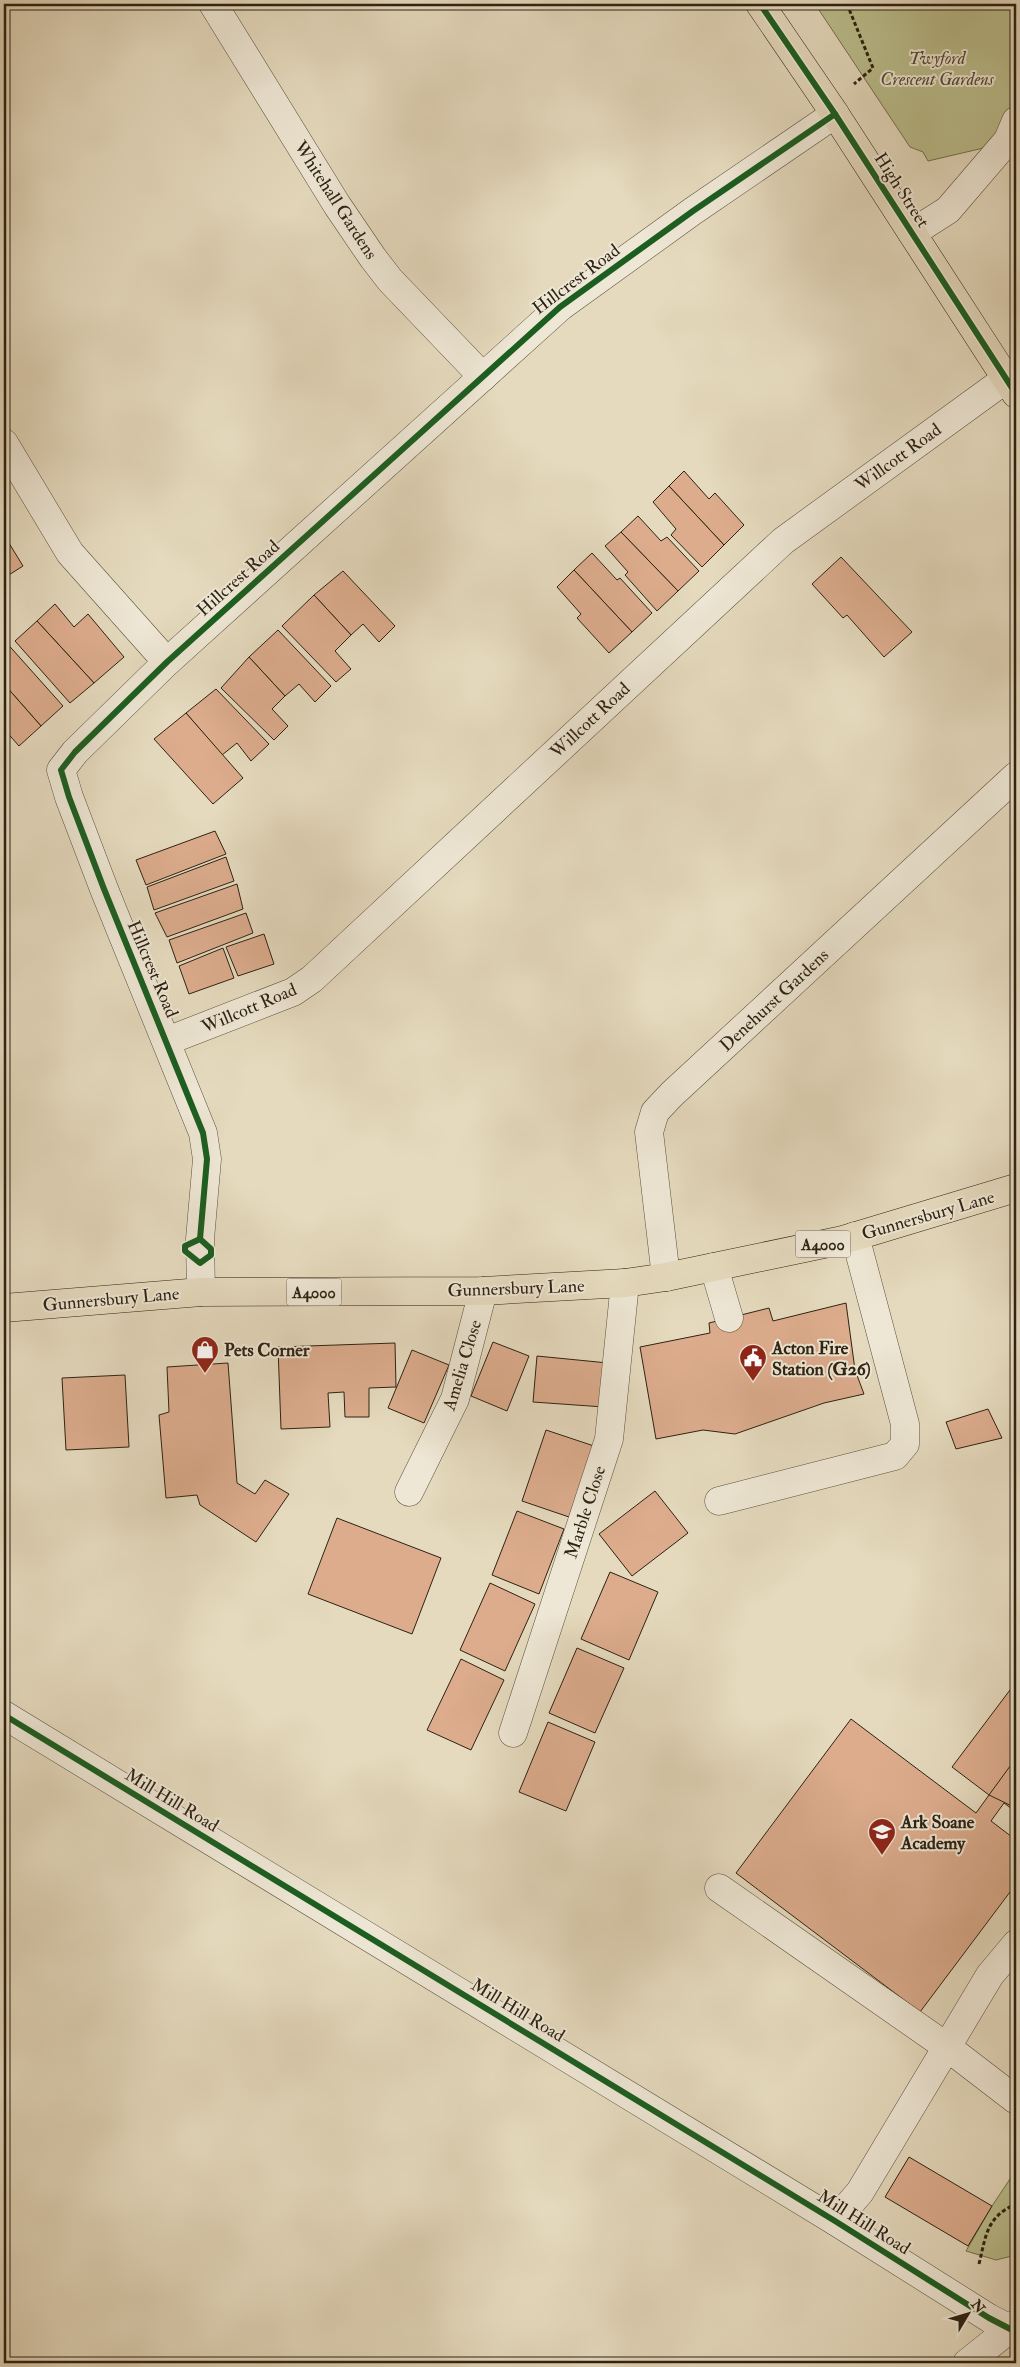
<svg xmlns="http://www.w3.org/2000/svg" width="1020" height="2367" font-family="'IM FELL Double Pica',serif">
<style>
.green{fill:#bbbe8d;stroke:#747050}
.building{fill:#dcac8d;stroke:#2d2213}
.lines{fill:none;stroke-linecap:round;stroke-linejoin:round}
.minor-casing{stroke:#5b503e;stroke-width:29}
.major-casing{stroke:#2d2213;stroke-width:29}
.path{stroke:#2d2213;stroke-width:3;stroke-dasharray:4 2.5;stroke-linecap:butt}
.minor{stroke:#eee7d5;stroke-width:28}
.major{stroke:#e5dabe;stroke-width:28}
.cycleway-casing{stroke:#eee7d5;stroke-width:9}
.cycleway{stroke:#1b5e20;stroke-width:6}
.labels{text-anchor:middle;stroke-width:4;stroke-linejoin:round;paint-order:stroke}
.shield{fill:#eee7d5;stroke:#675d4d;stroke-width:1}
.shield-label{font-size:16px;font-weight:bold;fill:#2d2213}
.park-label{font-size:18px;font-style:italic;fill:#504932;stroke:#eee7d5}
.street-label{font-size:18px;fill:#2d2213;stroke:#eee7d5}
.poi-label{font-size:18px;font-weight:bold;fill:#2d2213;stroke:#eee7d5;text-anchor:start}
</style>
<rect width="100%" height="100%" fill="#e5dabe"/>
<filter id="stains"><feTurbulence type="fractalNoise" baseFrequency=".004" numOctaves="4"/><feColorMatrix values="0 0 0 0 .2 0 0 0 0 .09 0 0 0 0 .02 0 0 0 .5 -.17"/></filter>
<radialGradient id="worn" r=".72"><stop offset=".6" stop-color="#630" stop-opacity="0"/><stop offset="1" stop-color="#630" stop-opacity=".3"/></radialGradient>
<!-- green -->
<g class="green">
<polygon points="815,4 1016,4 1016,119 992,146 928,161 923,152 910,147"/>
<polygon points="1016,2170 1016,2255 996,2260 966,2251 992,2206"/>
</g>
<!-- building -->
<g class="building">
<polygon points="684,471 709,499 715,493 744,525 724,545 669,486"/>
<polygon points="669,486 724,545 702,567 671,535 676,529 653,502"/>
<polygon points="638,516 661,541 667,537 699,571 678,591 621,532"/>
<polygon points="621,532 678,591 657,611 625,575 628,572 605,546"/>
<polygon points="4,535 23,566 4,578"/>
<polygon points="592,553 617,580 620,578 652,613 632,632 574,570"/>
<polygon points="841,557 912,632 884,657 847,615 843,618 812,584"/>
<polygon points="574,570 632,632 609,653 577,618 581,614 557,587"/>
<polygon points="343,571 395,626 379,642 363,624 351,635 314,595"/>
<polygon points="314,595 351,635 335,651 351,669 336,682 282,626"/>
<polygon points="55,604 74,627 88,614 124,657 94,683 37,621"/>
<polygon points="37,621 94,683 70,703 15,641"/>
<polygon points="278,630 331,686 315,702 299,684 285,696 249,657"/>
<polygon points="4,640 63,706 41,726 4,684"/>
<polygon points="249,657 285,696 272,709 288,726 274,740 221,688"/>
<polygon points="4,684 41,726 19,746 4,729"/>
<polygon points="216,689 269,744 251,761 237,743 222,755 186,713"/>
<polygon points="186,713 243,778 213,804 154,739"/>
<polygon points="215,831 226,854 146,885 136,860"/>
<polygon points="226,857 234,881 154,910 147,887"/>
<polygon points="237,884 243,909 167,937 155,913"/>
<polygon points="246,913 253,933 177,963 169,940"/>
<polygon points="264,934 274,964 238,976 226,947"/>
<polygon points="223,948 234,978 189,994 179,966"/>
<polygon points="846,1303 855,1370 864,1394 824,1403 735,1434 703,1430 656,1439 640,1347 710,1333 709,1323 769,1308 773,1321"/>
<polygon points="493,1342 529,1356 507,1411 471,1396"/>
<polygon points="395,1343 396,1387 369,1388 369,1417 345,1417 344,1392 328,1393 330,1427 281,1429 278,1347"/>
<polygon points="412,1350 449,1365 424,1423 388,1408"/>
<polygon points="537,1356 608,1363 604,1407 533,1402"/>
<polygon points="228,1363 237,1483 255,1494 265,1480 289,1494 256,1542 200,1505 197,1495 166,1498 159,1415 169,1412 167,1367"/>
<polygon points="125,1375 129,1447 66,1450 62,1378"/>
<polygon points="988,1409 1002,1438 956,1449 946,1422"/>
<polygon points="546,1430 594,1446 569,1517 522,1501"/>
<polygon points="655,1491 688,1533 632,1576 599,1534"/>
<polygon points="517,1511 564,1529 539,1594 492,1575"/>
<polygon points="337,1518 441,1558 412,1634 308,1594"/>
<polygon points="610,1572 658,1592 629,1660 581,1639"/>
<polygon points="490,1583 535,1604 505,1671 460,1650"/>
<polygon points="577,1648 624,1668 595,1733 549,1713"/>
<polygon points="461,1659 504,1680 471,1750 427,1730"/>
<polygon points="1016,1682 1016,1812 1004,1803 991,1821 1016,1840 1016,1884 920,2012 736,1873 851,1719 976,1813 989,1795 952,1767"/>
<polygon points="548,1722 595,1742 566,1811 519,1792"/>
<polygon points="1016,1758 1016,1808 989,1795"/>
<polygon points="909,2157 992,2206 968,2246 885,2197"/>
</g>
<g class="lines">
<defs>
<g id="minor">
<polyline points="213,4 337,205 373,258 390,280 483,377"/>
<polyline points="912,233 948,210 1008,140 1016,121"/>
<polyline points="4,443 70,553 167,662"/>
<polyline points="167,1041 293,992 312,979 783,541 1006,379"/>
<polyline points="714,1267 729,1318"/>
<polyline points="666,1277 649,1132 655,1112 672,1094 1016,776"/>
<polyline points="201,1292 200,1239 207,1159 203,1133 104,889 69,797 61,770 75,752 167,662 560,307 693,211 835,114"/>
<polyline points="409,1492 455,1399 483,1291"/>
<polyline points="719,1501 895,1456 905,1444 905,1424 855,1236"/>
<polyline points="4,1715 835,2221 989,2318 1016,2332"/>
<polyline points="513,1733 609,1439 625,1283"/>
<polyline points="719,1888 947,2047 1016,2100"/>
<polyline points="835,2221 860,2192 990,1975 1016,1944"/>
<polyline points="967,2363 1016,2324"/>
</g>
<g id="major">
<polyline points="760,4 835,114 1016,394"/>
<polyline points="4,1308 201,1292 483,1291 625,1283 666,1277 843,1240 1016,1188"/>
</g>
</defs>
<!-- minor casing -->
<use href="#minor" class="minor-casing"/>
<!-- major casing -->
<use href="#major" class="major-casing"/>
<!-- path -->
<g class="path">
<polyline points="847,4 873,68 854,84"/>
<path d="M979 2264C986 2236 986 2217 1016 2204"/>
</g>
<!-- minor -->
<use href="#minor" class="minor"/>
<!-- major -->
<use href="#major" class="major"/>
<defs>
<g id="cycleway">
<polyline points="760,4 835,114 1016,394"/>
<polyline points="200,1239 207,1159 203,1133 104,889 69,797 61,770 75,752 167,662 560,307 693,211 835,114"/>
<polygon points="200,1239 211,1249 211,1255 200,1263 185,1251 185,1246"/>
<polyline points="4,1715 835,2221 989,2318 1016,2332"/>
</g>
</defs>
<!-- cycleway casing -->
<use href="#cycleway" class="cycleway-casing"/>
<!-- cycleway -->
<use href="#cycleway" class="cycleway"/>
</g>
<!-- icons -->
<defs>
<symbol id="shop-pin" viewBox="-11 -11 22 30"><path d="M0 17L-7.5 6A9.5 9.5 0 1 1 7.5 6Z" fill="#8f2418" stroke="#eee7d5"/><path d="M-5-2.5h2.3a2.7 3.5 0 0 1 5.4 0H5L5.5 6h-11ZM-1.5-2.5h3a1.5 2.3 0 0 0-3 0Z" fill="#fff"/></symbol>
<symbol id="civic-pin" viewBox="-11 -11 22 30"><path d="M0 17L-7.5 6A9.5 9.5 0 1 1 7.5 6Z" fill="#8f2418" stroke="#eee7d5"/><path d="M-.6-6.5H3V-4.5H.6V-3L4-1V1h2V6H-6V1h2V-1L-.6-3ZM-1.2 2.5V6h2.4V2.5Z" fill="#fff"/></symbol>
<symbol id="school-pin" viewBox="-11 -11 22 30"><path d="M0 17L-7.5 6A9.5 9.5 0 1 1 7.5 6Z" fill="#8f2418" stroke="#eee7d5"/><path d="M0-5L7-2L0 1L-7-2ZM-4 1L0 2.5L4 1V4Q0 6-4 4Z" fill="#fff"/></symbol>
</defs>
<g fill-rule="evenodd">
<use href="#shop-pin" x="189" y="1334" width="32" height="43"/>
<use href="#civic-pin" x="737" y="1342" width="32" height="43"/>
<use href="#school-pin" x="866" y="1816" width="32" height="43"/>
</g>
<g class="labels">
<!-- shield labels -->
<g class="shield">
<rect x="795.5" y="1230.5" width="55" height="27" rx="4"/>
<rect x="286.5" y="1278.5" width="55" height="27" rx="4"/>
</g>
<g class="shield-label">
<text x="823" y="1250">A4000</text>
<text x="314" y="1298">A4000</text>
</g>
<!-- park labels -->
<g class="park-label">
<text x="937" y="64">Twyford<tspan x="937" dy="21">Crescent Gardens</tspan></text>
</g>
<!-- street labels -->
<g class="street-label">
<text transform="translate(902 190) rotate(57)" y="6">High Street</text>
<text transform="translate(336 200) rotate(57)" y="6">Whitehall Gardens</text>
<text transform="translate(576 279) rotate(-37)" y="6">Hillcrest Road</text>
<text transform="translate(898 457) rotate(-36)" y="6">Willcott Road</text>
<text transform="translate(238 578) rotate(-42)" y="6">Hillcrest Road</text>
<text transform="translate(590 720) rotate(-43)" y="6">Willcott Road</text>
<text transform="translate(153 969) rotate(67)" y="6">Hillcrest Road</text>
<text transform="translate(774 1000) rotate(-43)" y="6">Denehurst Gardens</text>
<text transform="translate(249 1008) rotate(-23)" y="6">Willcott Road</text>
<text transform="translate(928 1215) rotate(-16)" y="6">Gunnersbury Lane</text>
<text transform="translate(516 1288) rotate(-2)" y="6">Gunnersbury Lane</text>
<text transform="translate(111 1299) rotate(-5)" y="6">Gunnersbury Lane</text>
<text transform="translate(462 1365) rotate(-73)" y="6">Amelia Close</text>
<text transform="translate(585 1512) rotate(-72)" y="6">Marble Close</text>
<text transform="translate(172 1800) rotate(31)" y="6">Mill Hill Road</text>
<text transform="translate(518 2010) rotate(31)" y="6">Mill Hill Road</text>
<text transform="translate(864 2222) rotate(32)" y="6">Mill Hill Road</text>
</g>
<!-- poi labels -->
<g class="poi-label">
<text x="772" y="1354">Acton Fire<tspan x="772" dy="21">Station (G26)</tspan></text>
<text x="224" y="1356">Pets Corner</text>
<text x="901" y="1828">Ark Soane<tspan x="901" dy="21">Academy</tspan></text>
</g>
</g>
<!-- margin -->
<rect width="1020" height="2367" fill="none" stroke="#e5dabe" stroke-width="20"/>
<rect x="5" y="5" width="1010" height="2357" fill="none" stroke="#2d2213" stroke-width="2.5"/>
<rect x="10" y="10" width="1000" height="2347" fill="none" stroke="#2d2213"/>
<!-- north arrow -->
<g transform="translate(968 2314) rotate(52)" stroke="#eee7d5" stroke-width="4" paint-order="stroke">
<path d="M0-4L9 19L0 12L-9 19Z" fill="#2d2213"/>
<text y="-8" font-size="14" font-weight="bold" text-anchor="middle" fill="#2d2213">N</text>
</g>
<rect width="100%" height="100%" filter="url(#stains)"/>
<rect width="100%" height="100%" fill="url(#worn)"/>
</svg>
